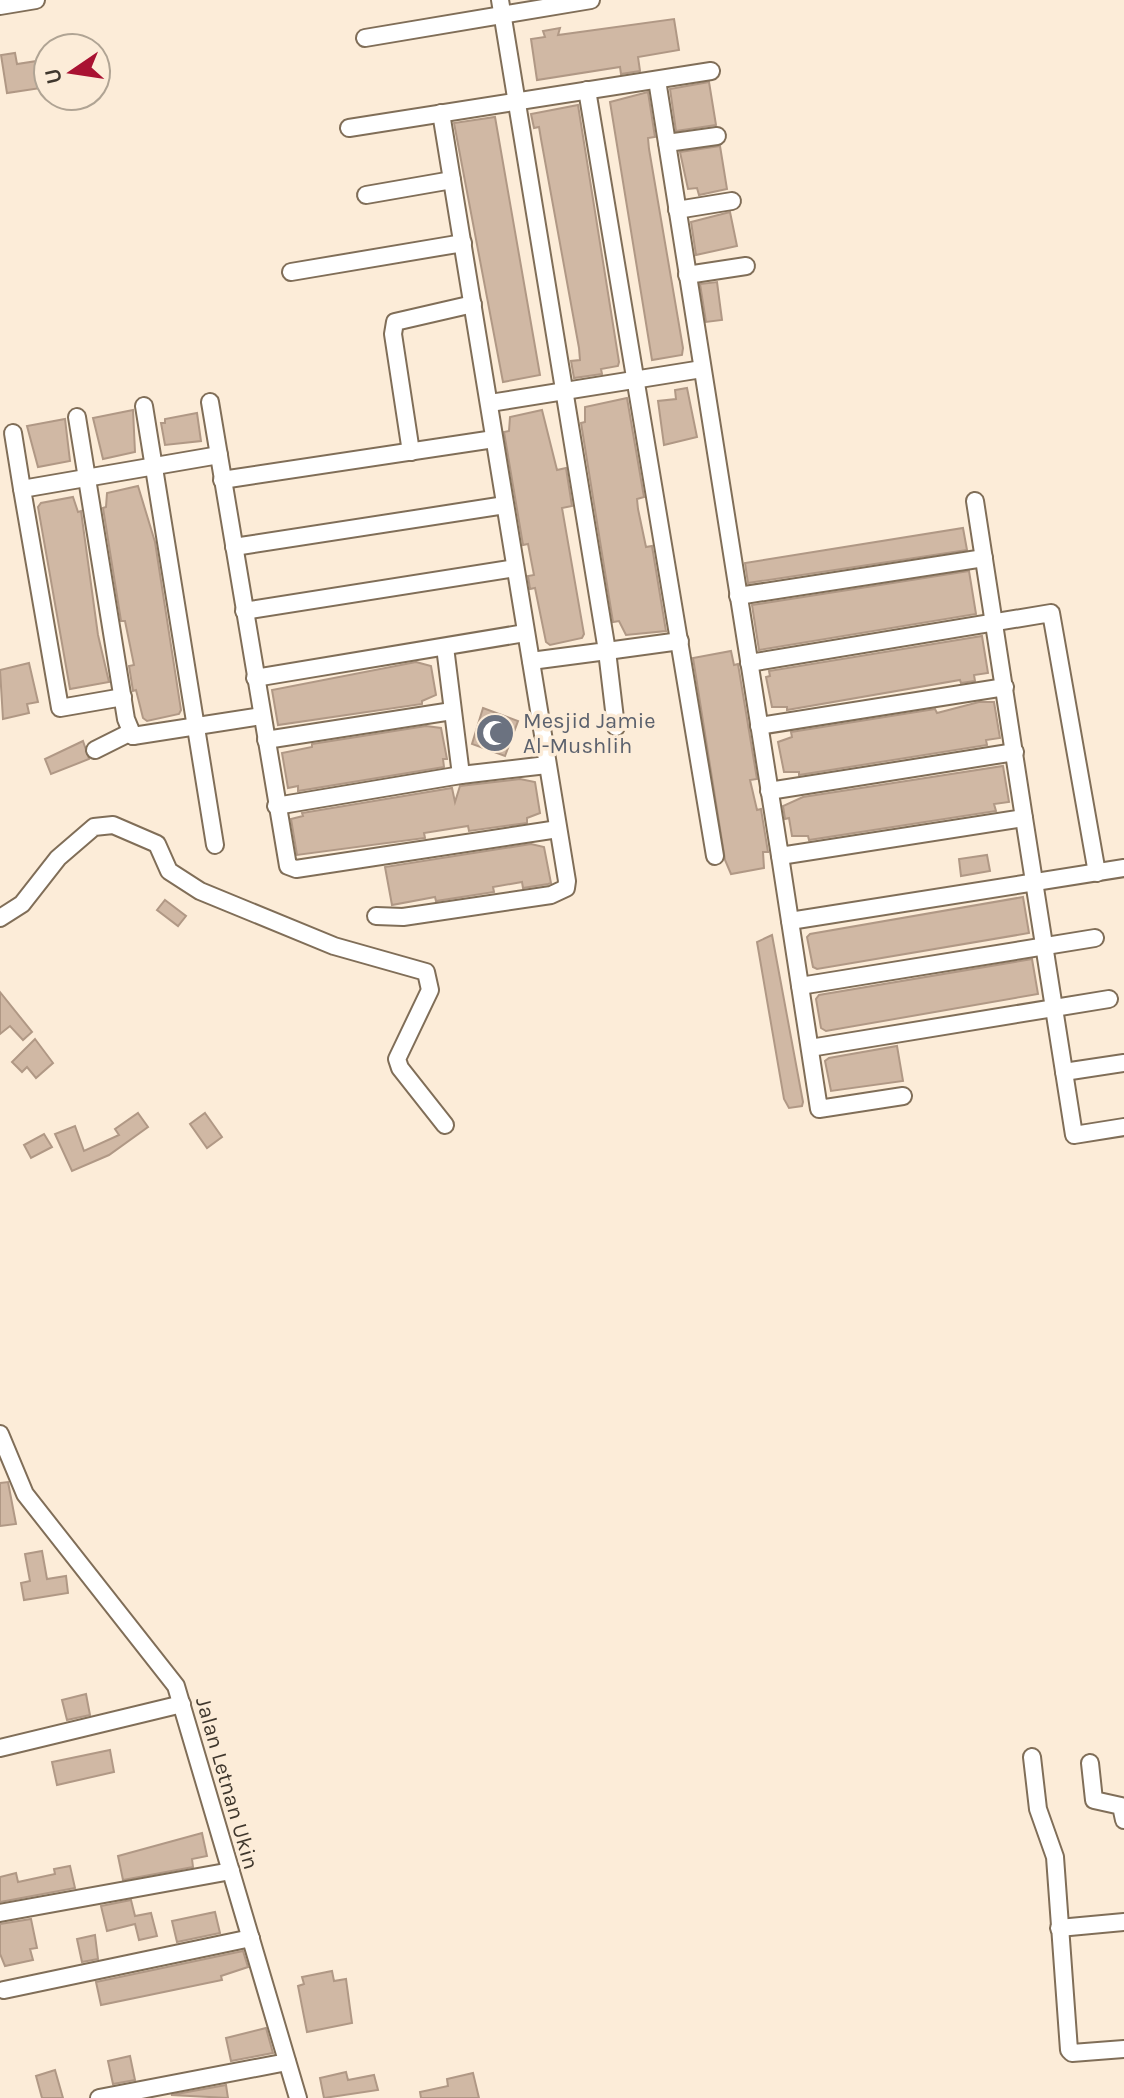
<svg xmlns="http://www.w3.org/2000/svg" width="1124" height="2098" font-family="Karla,sans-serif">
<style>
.building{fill:#d0b8a4;stroke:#b09885;stroke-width:2}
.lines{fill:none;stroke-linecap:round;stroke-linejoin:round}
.minor-casing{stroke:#806e58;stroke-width:20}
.minor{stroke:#fff;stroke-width:16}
.labels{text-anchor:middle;stroke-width:7;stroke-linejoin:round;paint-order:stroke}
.worship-label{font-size:22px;fill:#5b616d;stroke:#fcecd8;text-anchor:start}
.street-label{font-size:22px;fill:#3f372d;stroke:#fcecd8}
</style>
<rect width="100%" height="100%" fill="#fcecd8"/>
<!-- building -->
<g class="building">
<polygon points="674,19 679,50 638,57 640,71 621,74 620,67 537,80 531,39 545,37 543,31 560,28 558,35"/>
<polygon points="15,53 17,64 37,61 41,88 7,93 1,55"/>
<polygon points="709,82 716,125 676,131 670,89"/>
<polygon points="648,92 655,137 648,138 649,149 683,348 682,355 652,360 610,102"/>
<polygon points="578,105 619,362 618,366 601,369 602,374 574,378 571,361 580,360 579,348 541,139 539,127 534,128 531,114"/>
<polygon points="495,117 540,375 503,382 454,123"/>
<polygon points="720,146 727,189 699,195 697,188 688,189 680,152"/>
<polygon points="730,212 737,246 696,255 691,222"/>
<polygon points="717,282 722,320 706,322 700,284"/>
<polygon points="687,388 697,437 664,445 658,401 676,399 675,390"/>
<polygon points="627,398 644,497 637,499 638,509 646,547 652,546 666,631 626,635 619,621 613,622 581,423 585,422 585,407"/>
<polygon points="133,410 135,452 103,459 93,418"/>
<polygon points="542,410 557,470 566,468 572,506 562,508 584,634 582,638 550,645 546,642 535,588 530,589 528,576 534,575 528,544 523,545 504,432 509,431 510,417"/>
<polygon points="197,413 201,441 165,445 161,423 165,423 165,419"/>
<polygon points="65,419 70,461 38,467 27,426"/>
<polygon points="138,486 155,542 181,710 179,714 147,721 143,718 136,690 133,691 129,666 134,665 125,621 121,621 103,508 106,507 107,493"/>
<polygon points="73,497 78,512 81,511 98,635 109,682 70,689 38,507 41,503"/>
<polygon points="963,528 967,550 748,583 745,563"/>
<polygon points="969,571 976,614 759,650 752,605"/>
<polygon points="982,636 988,673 974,675 975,681 961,683 960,680 787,710 787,707 772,707 766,677 770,676 769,671"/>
<polygon points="731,651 734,665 738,664 757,779 750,780 757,810 761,809 768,852 763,852 764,868 731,874 725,860 693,658"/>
<polygon points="416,662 431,666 436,695 422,701 422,704 278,725 272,690"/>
<polygon points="29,663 38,702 27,704 29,713 3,719 0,670"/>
<polygon points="979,702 994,702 1000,738 986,740 987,745 799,775 799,772 784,772 778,742 792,737 791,732 935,709 937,713"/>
<polygon points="483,708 518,721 505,756 472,744"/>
<polygon points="426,726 441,728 447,759 443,759 444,767 298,791 298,786 288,788 282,753 312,747 312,744"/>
<polygon points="83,741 89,759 51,774 45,759"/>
<polygon points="1003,766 1009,802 994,804 996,811 809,840 808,836 792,836 789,818 785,819 783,806 803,797"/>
<polygon points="520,779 535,782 540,813 527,818 527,823 469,831 468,826 424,833 425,838 297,855 291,819 303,816 302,813 452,788 455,802 460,786"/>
<polygon points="531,844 544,847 551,883 548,884 523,888 522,882 493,887 494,892 436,901 435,897 392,905 385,867"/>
<polygon points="987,855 990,871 961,876 959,859"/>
<polygon points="1023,897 1029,933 817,969 813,967 807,937 810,934"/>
<polygon points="165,900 186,916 178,926 157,910"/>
<polygon points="772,935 803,1102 802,1106 789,1108 784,1099 757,942"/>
<polygon points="1032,959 1038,994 826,1031 821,1028 816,999 819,995"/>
<polygon points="0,992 32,1032 23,1040 10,1026 0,1034"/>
<polygon points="35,1039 53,1063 36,1078 27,1067 22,1072 12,1062"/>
<polygon points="897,1046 903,1081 831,1091 825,1061 829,1058"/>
<polygon points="138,1113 148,1127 109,1155 72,1171 55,1134 75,1126 84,1151 119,1135 115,1129"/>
<polygon points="205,1113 222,1137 207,1148 190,1124"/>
<polygon points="44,1134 52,1147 31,1158 24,1145"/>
<polygon points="8,1482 16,1524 0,1526 0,1483"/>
<polygon points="42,1551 47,1579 66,1576 68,1593 24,1600 21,1583 30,1581 25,1554"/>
<polygon points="86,1694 90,1715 67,1720 62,1700"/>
<polygon points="110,1750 114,1772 57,1785 52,1762"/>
<polygon points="202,1833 207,1856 192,1859 193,1867 123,1880 118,1856"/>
<polygon points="70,1866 75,1888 0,1902 0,1877 16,1873 18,1882 55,1874 54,1869"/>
<polygon points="131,1900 135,1916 151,1913 157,1936 139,1940 135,1924 107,1931 101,1906"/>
<polygon points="215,1912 220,1933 177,1942 172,1921"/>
<polygon points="31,1919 37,1948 30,1949 33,1960 5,1966 0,1954 0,1924"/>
<polygon points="95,1935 98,1959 82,1962 77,1939"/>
<polygon points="243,1951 248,1967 221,1976 222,1980 101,2005 96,1982"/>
<polygon points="332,1971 334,1981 346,1979 352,2023 307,2032 298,1986 304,1984 302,1977"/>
<polygon points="266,2028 273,2053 231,2061 226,2038"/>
<polygon points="130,2056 135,2080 113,2084 108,2061"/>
<polygon points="55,2070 63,2098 42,2098 36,2076"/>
<polygon points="346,2072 348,2080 374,2075 378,2090 324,2098 320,2078"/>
<polygon points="473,2073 479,2098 421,2098 420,2092 448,2086 447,2079"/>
<polygon points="226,2085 228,2098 171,2095"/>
</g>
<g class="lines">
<defs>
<g id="minor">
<polyline points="500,0 607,651 531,661"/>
<polyline points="0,6 36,0"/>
<polyline points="365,38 591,0"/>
<polyline points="657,80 780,856 1024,818 975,501"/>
<polyline points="587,90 715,856"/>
<polyline points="349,128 711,71"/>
<polyline points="667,143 717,136"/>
<polyline points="366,195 452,180"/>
<polyline points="677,210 732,201"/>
<polyline points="291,272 463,243"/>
<polyline points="687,275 746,266"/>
<polyline points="210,402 288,866 296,869 558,829"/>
<polyline points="490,403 702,369"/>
<polyline points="144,406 215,845"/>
<polyline points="77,417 126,719 133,736 261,716"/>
<polyline points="13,433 22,489"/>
<polyline points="411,452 393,334 395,322 473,304"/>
<polyline points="222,480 494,439"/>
<polyline points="234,547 505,505"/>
<polyline points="738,596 984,558"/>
<polyline points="244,611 515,568"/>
<polyline points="445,647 461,775"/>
<polyline points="749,663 1051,613 1097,873"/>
<polyline points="255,678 525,633"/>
<polyline points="123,697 60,708 22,489 219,455"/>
<polyline points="759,726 1005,687"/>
<polyline points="616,727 607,651 680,641"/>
<polyline points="266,740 452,711"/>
<polyline points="95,750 129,733 133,736"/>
<polyline points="769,791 1015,752"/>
<polyline points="276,806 461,775 547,765"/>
<polyline points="1024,818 1074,1135 1124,1127"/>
<polyline points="780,856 790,921 1124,868"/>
<polyline points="376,916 403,917 551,895 566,888 567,881 441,113"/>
<polyline points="0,918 22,904 58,858 94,827 113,825 157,844 169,871 200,891 334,946 426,972 430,990 397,1059 400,1068 445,1125"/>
<polyline points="790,921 819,1109 903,1096"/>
<polyline points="800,986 1095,938"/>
<polyline points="810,1048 1109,999"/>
<polyline points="1064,1072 1124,1063"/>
<polyline points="0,1434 25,1494 176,1686 298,2098"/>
<polyline points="0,1748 182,1704"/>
<polyline points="1032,1757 1038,1809 1055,1857 1069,2050 1072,2053 1124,2049"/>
<polyline points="1090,1763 1094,1800 1121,1806 1124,1820"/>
<polyline points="0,1913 231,1871"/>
<polyline points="1059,1928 1124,1922"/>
<polyline points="4,1990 251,1938"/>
<polyline points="99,2098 287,2062"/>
</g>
</defs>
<!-- minor casing -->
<use href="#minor" class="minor-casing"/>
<!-- minor -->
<use href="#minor" class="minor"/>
</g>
<!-- icons -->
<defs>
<symbol id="mosque-disc" viewBox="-11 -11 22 22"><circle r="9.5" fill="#6b7280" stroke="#fcecd8"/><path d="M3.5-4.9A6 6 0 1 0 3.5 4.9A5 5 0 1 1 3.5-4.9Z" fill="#fff"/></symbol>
</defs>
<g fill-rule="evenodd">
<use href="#mosque-disc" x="473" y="711" width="44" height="44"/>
</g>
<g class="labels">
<!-- worship labels -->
<g class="worship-label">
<text x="523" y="728">Mesjid Jamie<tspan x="523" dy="25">Al-Mushlih</tspan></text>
</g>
<!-- street labels -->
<g class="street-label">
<text transform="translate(228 1783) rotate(74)" y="8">Jalan Letnan Ukin</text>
</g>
</g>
<!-- north arrow -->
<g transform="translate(72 72) rotate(257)"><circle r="38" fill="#fcecd8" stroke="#b0a494" stroke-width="2"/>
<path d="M0-6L14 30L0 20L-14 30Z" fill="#a91232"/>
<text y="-12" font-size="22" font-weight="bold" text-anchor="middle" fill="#3f372d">U</text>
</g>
</svg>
